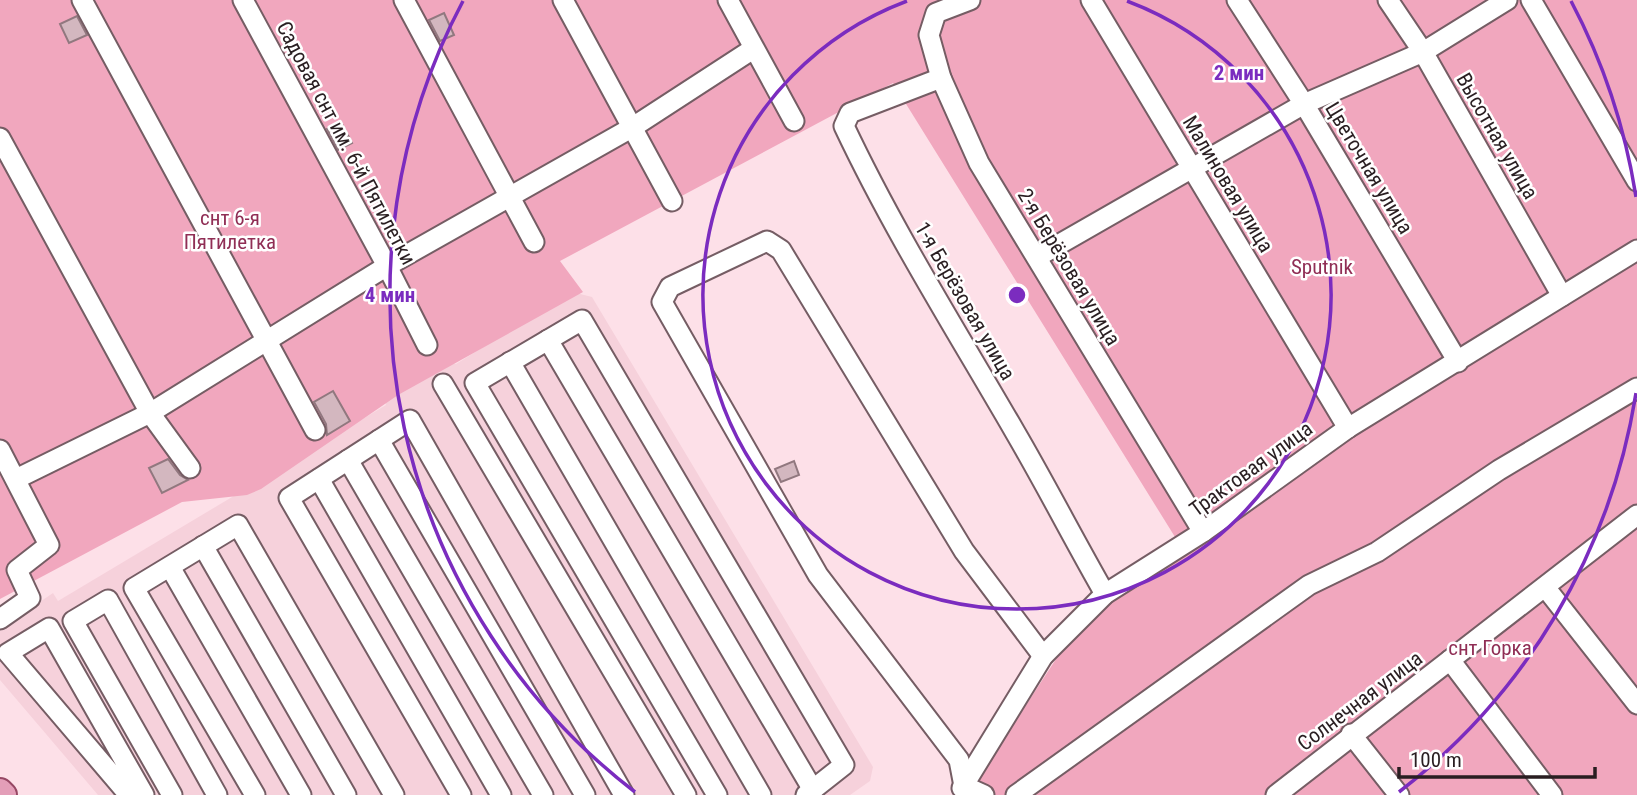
<svg xmlns="http://www.w3.org/2000/svg" width="1637" height="795" font-family="'Roboto Condensed',sans-serif">
<style>
.built{fill:#f6d1db}
.green{fill:#f1a7be}
.building{fill:#d3b7bf;stroke:#91787f;stroke-width:2}
.lines{fill:none;stroke-linecap:round;stroke-linejoin:round}
.minor-casing{stroke:#755d64;stroke-width:23}
.major-casing{stroke:#964764;stroke-width:28}
.minor{stroke:#fff;stroke-width:19}
.major{stroke:#e39eb8;stroke-width:24}
.ring{fill:none;stroke:#7b2cbf;stroke-width:3.5}
.labels{text-anchor:middle;stroke-width:5;stroke-linejoin:round;paint-order:stroke}
.street-label{font-size:21px;fill:#291e21;stroke:#fff}
.park-label{font-size:21px;fill:#902e55;stroke:#fff}
.centre{fill:#7b2cbf;stroke:#fff;stroke-width:3.5}
.ring-label{font-size:21px;text-anchor:middle;font-weight:bold;fill:#7b2cbf;stroke:#fff;stroke-width:5;stroke-linejoin:round;paint-order:stroke}
</style>
<rect width="100%" height="100%" fill="#fde0e8"/>
<!-- built -->
<polygon class="built" points="572,292 592,297 873,767 870,781 850,795 98,795 0,680 0,629 53,593 58,601 386,405 384,399 437,359 456,364"/>
<!-- green -->
<polygon class="green" points="0,0 1637,0 1637,795 967,795 1098,595 1175,537 893,83 560,261 583,292 398,395 261,489 247,495 182,502 0,599"/>
<!-- building -->
<g class="building">
<polygon points="444,13 454,35 440,41 429,20"/>
<polygon points="77,16 87,35 69,43 60,24"/>
<polygon points="341,122 352,143 338,150 327,129"/>
<polygon points="333,391 350,421 327,435 326,424 314,402"/>
<polygon points="168,459 180,475 188,480 162,493 149,468"/>
<polygon points="794,461 799,475 781,482 775,469"/>
</g>
<g class="lines">
<defs>
<g id="minor">
<polyline points="82,0 315,430"/>
<polyline points="243,0 387,266 427,345"/>
<polyline points="404,0 534,242"/>
<polyline points="563,0 672,201"/>
<polyline points="728,0 794,121"/>
<polyline points="970,0 936,13 929,35 941,78 979,163 1203,532"/>
<polyline points="1091,0 1348,428"/>
<polyline points="1237,0 1304,104 1458,362"/>
<polyline points="1388,0 1423,52 1562,296"/>
<polyline points="1531,0 1637,181"/>
<path d="M941 78 850 113 844 126C894 232 956 330 1015 432 1046 485 1074 540 1105 594"/>
<polyline points="0,138 150,413 190,468"/>
<polyline points="1037,257 1304,104 1423,52 1507,0"/>
<polyline points="548,340 813,790"/>
<polyline points="510,362 761,795"/>
<polyline points="443,384 686,795"/>
<polyline points="379,440 585,795"/>
<polyline points="0,450 49,545 17,570 30,598 0,619"/>
<polyline points="348,460 543,795"/>
<polyline points="16,479 150,413 387,266 633,127 753,49"/>
<polyline points="319,479 501,795"/>
<polyline points="203,546 346,795"/>
<polyline points="170,567 301,795"/>
<polyline points="1545,587 1637,704"/>
<polyline points="1450,660 1552,795"/>
<polyline points="1351,734 1399,795"/>
<polyline points="964,786 959,760 818,575 662,302 670,287 767,241 781,250 964,551 1043,656"/>
<polyline points="964,786 984,795"/>
<polyline points="962,788 1043,656 1105,594 1203,532 1348,428 1637,250"/>
<polyline points="129,795 8,653 49,628 144,795"/>
<polyline points="172,795 73,621 108,600 217,795"/>
<polyline points="255,795 134,588 238,525 394,795"/>
<polyline points="461,795 289,498 410,420 624,795"/>
<polyline points="717,795 475,383 582,320 844,765 806,795"/>
<polyline points="1016,795 1309,585 1377,552 1499,470 1637,388"/>
<polyline points="1276,795 1637,515"/>
</g>
<polyline id="major" points="0,791 4,795"/>
</defs>
<!-- minor casing -->
<use href="#minor" class="minor-casing"/>
<!-- major casing -->
<use href="#major" class="major-casing"/>
<!-- minor -->
<use href="#minor" class="minor"/>
<!-- major -->
<use href="#major" class="major"/>
</g>
<!-- distance rings -->
<g class="ring">
<path d="M1127 1A314 314 0 1 1 907 1"/>
<path d="M1636 393A627 627 0 0 1 1399 792M635 792A627 627 0 0 1 463 1M1571 1A627 627 0 0 1 1636 197"/>
</g>
<g class="labels">
<!-- street labels -->
<g class="street-label">
<text transform="translate(1497 136) rotate(60)" y="7">Высотная улица</text>
<text transform="translate(346 143) rotate(62)" y="7">Садовая снт им. 6-й Пятилетки</text>
<text transform="translate(1369 168) rotate(59)" y="7">Цветочная улица</text>
<text transform="translate(1228 184) rotate(59)" y="7">Малиновая улица</text>
<text transform="translate(1069 267) rotate(59)" y="7">2-я Берёзовая улица</text>
<text transform="translate(965 301) rotate(60)" y="7">1-я Берёзовая улица</text>
<text transform="translate(1251 469) rotate(-36)" y="7">Трактовая улица</text>
<text transform="translate(1360 701) rotate(-37)" y="7">Солнечная улица</text>
</g>
<!-- park labels -->
<g class="park-label">
<text x="230" y="225">снт 6-я<tspan x="230" dy="24">Пятилетка</tspan></text>
<text x="1322" y="274">Sputnik</text>
<text x="1490" y="655">снт Горка</text>
</g>
</g>
<circle cx="1017" cy="295" r="10" class="centre"/>
<g class="ring-label">
<text x="1239" y="80">2 мин</text>
<text x="390" y="302">4 мин</text>
</g>
<!-- scale -->
<path d="M1399 767v10h196v-10" fill="none" stroke="#291e21" stroke-width="3.5"/>
<text x="1410" y="767" font-size="21" fill="#291e21" stroke="#ffffff" stroke-width="5" paint-order="stroke">100 m</text>
</svg>
